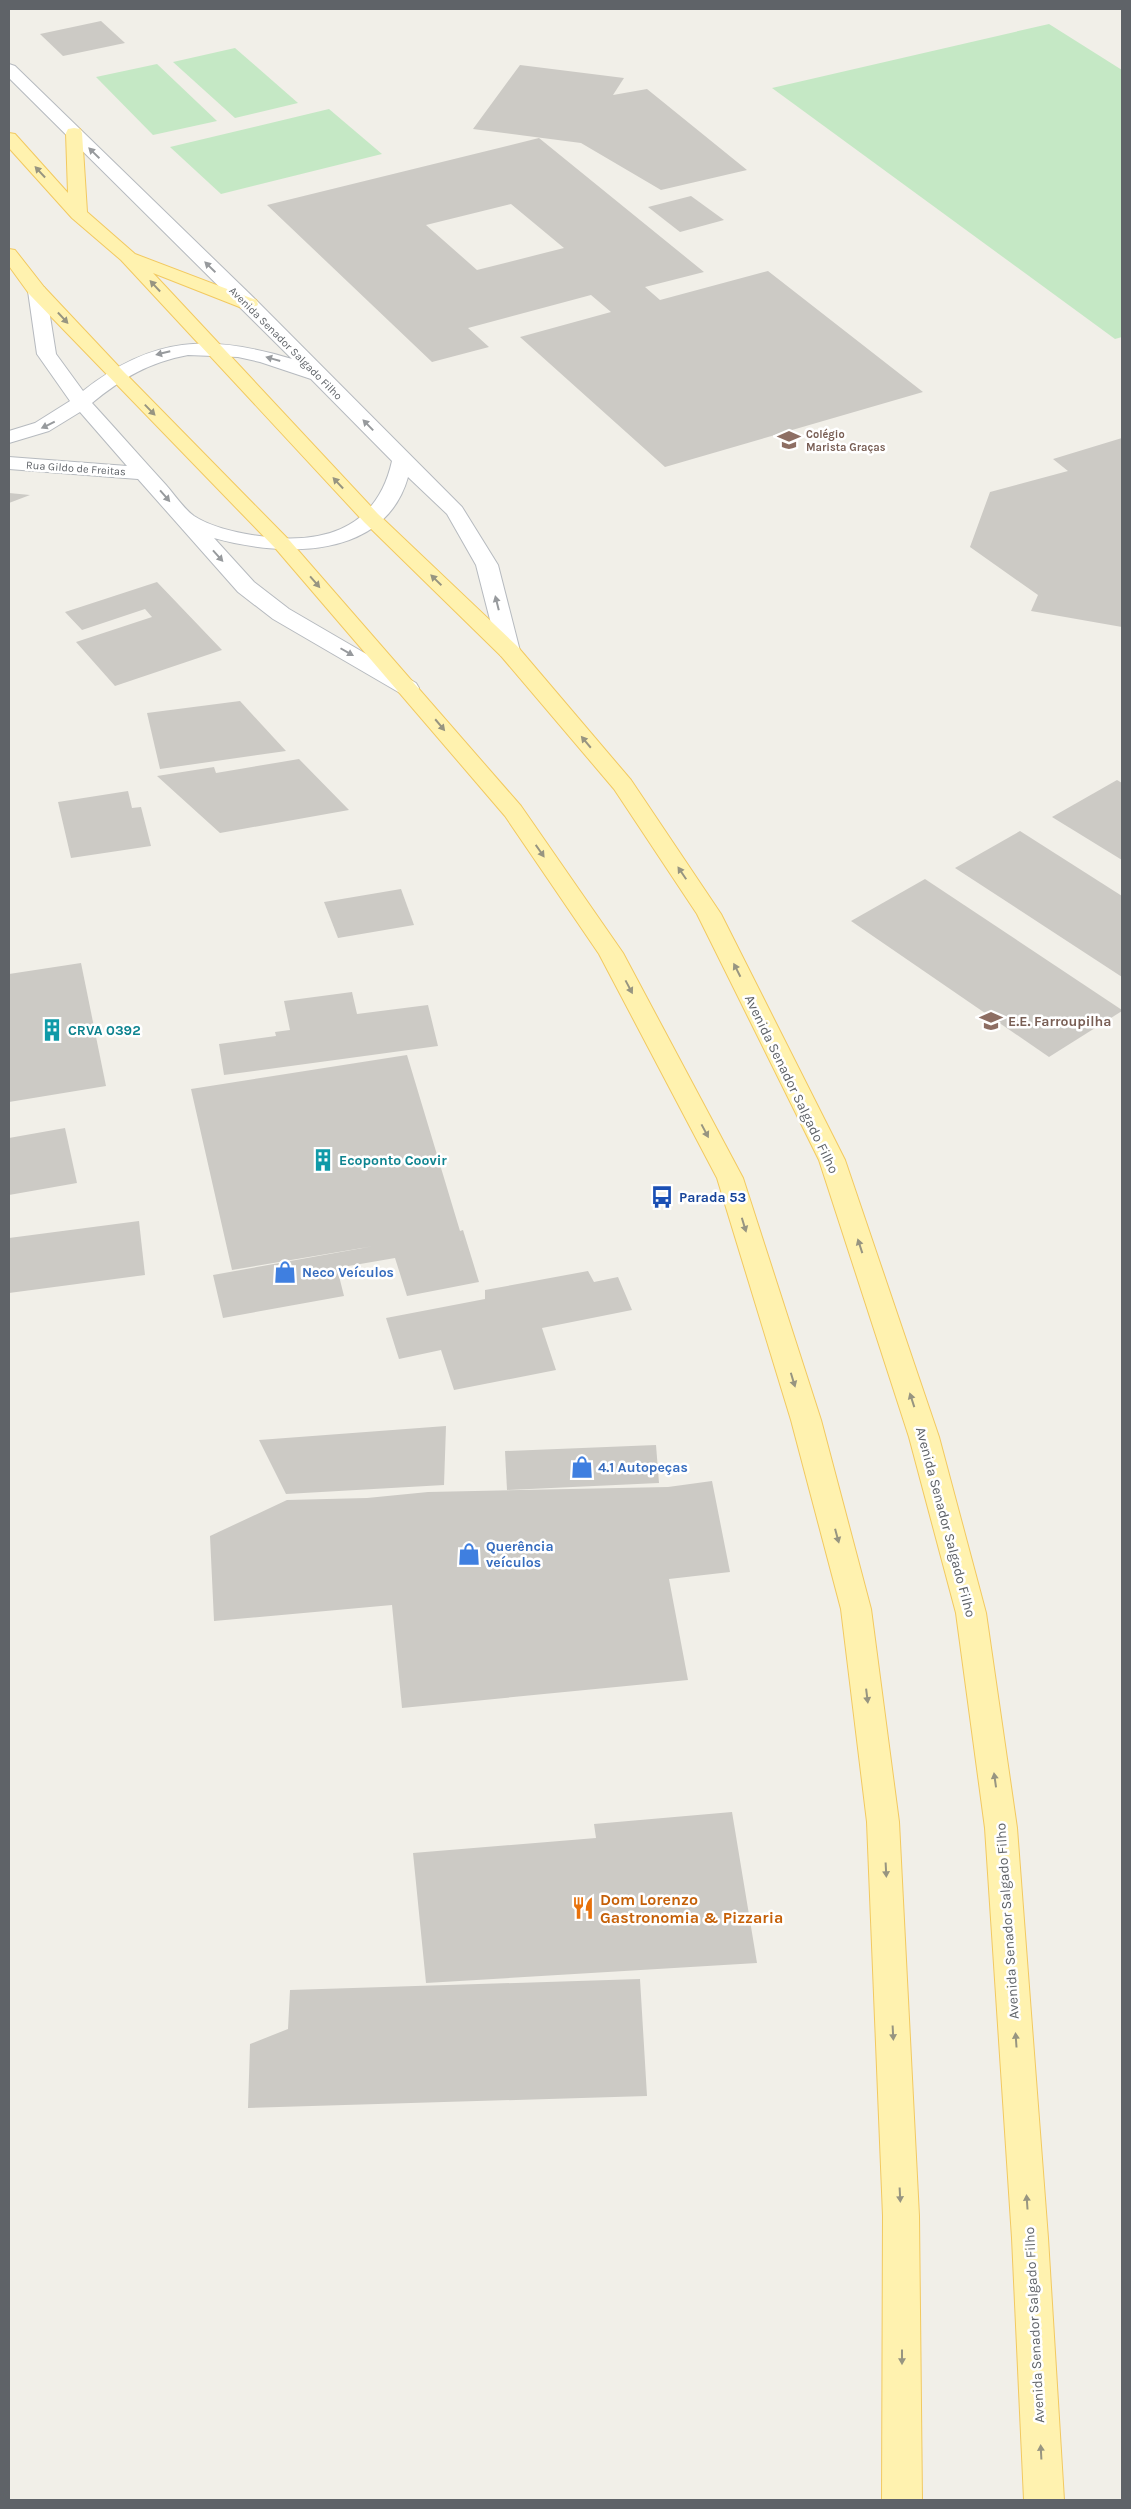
<svg xmlns="http://www.w3.org/2000/svg" width="1131" height="2509" font-family="Karla,sans-serif">
<style>
.green{fill:#c5e8c5}
.building{fill:#cccac5;fill-rule:evenodd}
.lines{fill:none;stroke-linecap:round;stroke-linejoin:round}
.secondary-casing{stroke:#b6babf;stroke-width:2}
.primary-casing{stroke:#f2c960;stroke-width:2}
.secondary{fill:#fff;fill-rule:evenodd}
.primary{fill:#fff2af;fill-rule:evenodd}
.oneway{fill:#979a9d}
.oneway2{fill:#979581}
.labels{text-anchor:middle;stroke-width:5;stroke-linejoin:round;paint-order:stroke}
.far-street-label{font-size:11px;fill:#5f6368;stroke:#fff}
.far-education-label{font-size:11px;font-weight:bold;fill:#785e54;stroke:#fff;text-anchor:start}
.education-label{font-size:14px;font-weight:bold;fill:#785e54;stroke:#fff;text-anchor:start}
.culture-label{font-size:14px;font-weight:bold;fill:#0d838f;stroke:#fff;text-anchor:start}
.street-label{font-size:14px;fill:#5f6368;stroke:#fff}
.transit-label{font-size:14px;font-weight:bold;fill:#164399;stroke:#fff;text-anchor:start}
.shop-label{font-size:14px;font-weight:bold;fill:#366cbe;stroke:#fff;text-anchor:start}
.near-food-label{font-size:16px;font-weight:bold;fill:#c56008;stroke:#fff;text-anchor:start}
</style>
<rect width="100%" height="100%" fill="#f1efe8"/>
<!-- green -->
<g class="green">
<polygon points="1049,24 1122,70 1122,337 1115,339 772,88"/>
<polygon points="235,48 298,103 235,118 173,62"/>
<polygon points="157,64 217,121 153,135 96,77"/>
<polygon points="329,109 382,154 221,194 170,147"/>
</g>
<!-- building -->
<g class="building">
<polygon points="101,21 125,43 63,56 40,34"/>
<polygon points="520,65 624,78 613,95 647,89 747,170 661,190 581,143 473,129"/>
<path d="M539 138 704 272 645 287 660 300 768 271 923 392 665 467 520 337 611 312 591 295 468 328 489 347 432 362 267 205ZM511 204 564 248 477 270 426 225Z"/>
<polygon points="691,196 724,220 680,232 648,207"/>
<polygon points="1122,438 1122,627 1031,611 1038,595 970,547 990,492 1068,471 1053,459"/>
<polygon points="9,493 30,495 9,503"/>
<polygon points="157,582 222,650 115,686 76,642 152,617 145,609 82,630 65,612"/>
<polygon points="240,701 286,751 160,769 147,713"/>
<polygon points="299,759 349,810 220,833 157,776 214,767 216,773"/>
<polygon points="1117,780 1122,783 1122,860 1052,817"/>
<polygon points="128,791 132,808 141,807 151,846 71,858 58,802"/>
<polygon points="1020,831 1122,896 1122,977 955,868"/>
<polygon points="925,879 1122,1010 1122,1011 1049,1057 851,921"/>
<polygon points="401,889 414,925 338,938 324,902"/>
<polygon points="81,963 106,1086 9,1102 9,974"/>
<polygon points="352,992 357,1014 428,1005 438,1046 224,1075 219,1044 276,1036 275,1032 290,1030 284,1001"/>
<polygon points="407,1055 460,1231 463,1230 479,1282 407,1296 395,1258 337,1268 344,1296 223,1318 213,1275 374,1246 232,1270 191,1089"/>
<polygon points="65,1128 77,1183 9,1195 9,1138"/>
<polygon points="139,1221 145,1275 9,1293 9,1238"/>
<polygon points="588,1271 594,1282 618,1277 632,1310 542,1328 556,1370 454,1390 441,1350 399,1359 386,1318 485,1299 485,1290"/>
<polygon points="446,1426 444,1485 286,1494 259,1440"/>
<polygon points="656,1445 659,1483 507,1490 505,1451"/>
<polygon points="712,1481 730,1572 669,1579 688,1680 402,1708 392,1605 214,1621 210,1536 287,1500 367,1498 428,1492 668,1487"/>
<polygon points="732,1812 757,1963 426,1983 413,1853 596,1838 594,1824"/>
<polygon points="640,1979 647,2096 248,2108 250,2044 288,2029 290,1990"/>
</g>
<g class="lines">
<defs>
<path id="secondary" d="M9 64 15 66 256 300 462 507 498 565 520 651 517 656 509 658 501 656 498 651 476 565 447 514 408 477C384 561 281 557 214 538L254 582 289 609 416 683 419 688 416 693 408 695 400 693 273 619 238 592 138 479 9 469V457L127 466 80 412 49 431 9 443V431L35 423 70 401 37 354 28 291 30 287H44L46 291 56 354 83 391C153 336 209 334 292 359L9 78ZM188 355 238 357 260 362 311 379 392 461C376 533 317 546 252 535 234 532 209 526 194 516 184 509 174 494 166 485 141 458 117 430 92 403 122 378 150 362 188 355Z"/>
<g id="primary">
<polygon points="74,128 80,129 82,133 87,212 135,254 256,300 258,304 256,308 242,308 153,273 378,514 517,646 631,780 721,914 845,1160 939,1437 986,1613 1017,1828 1048,2238 1064,2500 1024,2500 1012,2238 985,1828 956,1613 909,1437 819,1160 697,914 614,789 501,656 364,522 121,260 72,218 9,148 9,133 15,134 68,193 66,133 68,129"/>
<polygon points="9,249 15,250 44,287 123,371 290,541 521,806 623,953 743,1178 821,1420 871,1609 899,1822 919,2216 922,2500 882,2500 883,2216 867,1822 841,1609 791,1420 717,1178 599,954 505,816 276,549 30,295 9,266"/>
</g>
</defs>
<!-- secondary casing -->
<use href="#secondary" class="secondary-casing"/>
<!-- primary casing -->
<use href="#primary" class="primary-casing"/>
<!-- secondary -->
<use href="#secondary" class="secondary"/>
<!-- primary -->
<use href="#primary" class="primary"/>
</g>
<!-- one-way arrows -->
<defs><path id="oneway-solid" d="M-6-.8H1V-3.2L6.5 0L1 3.2V.8H-6Z" transform="scale(1.25)"/></defs>
<g class="oneway">
<use href="#oneway-solid" transform="translate(94 153) rotate(-136)"/>
<use href="#oneway-solid" transform="translate(210 267) rotate(-136)"/>
<use href="#oneway-solid" transform="translate(163 353) rotate(166)"/>
<use href="#oneway-solid" transform="translate(273 359) rotate(-164)"/>
<use href="#oneway-solid" transform="translate(48 425) rotate(154)"/>
<use href="#oneway-solid" transform="translate(368 425) rotate(-134)"/>
<use href="#oneway-solid" transform="translate(165 496) rotate(49)"/>
<use href="#oneway-solid" transform="translate(218 556) rotate(48)"/>
<use href="#oneway-solid" transform="translate(497 603) rotate(-104)"/>
<use href="#oneway-solid" transform="translate(347 652) rotate(30)"/>
</g>
<g class="oneway2">
<use href="#oneway-solid" transform="translate(40 172) rotate(-133)"/>
<use href="#oneway-solid" transform="translate(155 286) rotate(-133)"/>
<use href="#oneway-solid" transform="translate(63 318) rotate(47)"/>
<use href="#oneway-solid" transform="translate(150 410) rotate(46)"/>
<use href="#oneway-solid" transform="translate(338 483) rotate(-133)"/>
<use href="#oneway-solid" transform="translate(436 580) rotate(-136)"/>
<use href="#oneway-solid" transform="translate(315 582) rotate(49)"/>
<use href="#oneway-solid" transform="translate(440 725) rotate(50)"/>
<use href="#oneway-solid" transform="translate(586 742) rotate(-130)"/>
<use href="#oneway-solid" transform="translate(540 851) rotate(55)"/>
<use href="#oneway-solid" transform="translate(682 873) rotate(-124)"/>
<use href="#oneway-solid" transform="translate(737 970) rotate(-117)"/>
<use href="#oneway-solid" transform="translate(629 987) rotate(62)"/>
<use href="#oneway-solid" transform="translate(705 1131) rotate(62)"/>
<use href="#oneway-solid" transform="translate(744 1225) rotate(73)"/>
<use href="#oneway-solid" transform="translate(860 1246) rotate(-108)"/>
<use href="#oneway-solid" transform="translate(793 1380) rotate(73)"/>
<use href="#oneway-solid" transform="translate(912 1400) rotate(-108)"/>
<use href="#oneway-solid" transform="translate(837 1536) rotate(75)"/>
<use href="#oneway-solid" transform="translate(867 1696) rotate(83)"/>
<use href="#oneway-solid" transform="translate(995 1780) rotate(-98)"/>
<use href="#oneway-solid" transform="translate(886 1870) rotate(87)"/>
<use href="#oneway-solid" transform="translate(893 2033) rotate(87)"/>
<use href="#oneway-solid" transform="translate(1016 2040) rotate(-94)"/>
<use href="#oneway-solid" transform="translate(900 2195) rotate(87)"/>
<use href="#oneway-solid" transform="translate(1027 2202) rotate(-94)"/>
<use href="#oneway-solid" transform="translate(902 2357) rotate(90)"/>
<use href="#oneway-solid" transform="translate(1041 2452) rotate(-93)"/>
</g>
<!-- icons -->
<defs>
<symbol id="school-bare" viewBox="-9 -9 18 18"><path d="M0-5L7-2L0 1L-7-2ZM-4 1L0 2.5L4 1V4Q0 6-4 4Z" fill="#8d6e63" stroke="#fff" stroke-width="2.5" paint-order="stroke"/></symbol>
<symbol id="building-bare" viewBox="-9 -9 18 18"><path d="M-4-6H4V6H1V3H-1V6H-4ZM-2.5-4.3h1.7v1.8h-1.7ZM.8-4.3h1.7v1.8H.8ZM-2.5-1h1.7V.8h-1.7ZM.8-1h1.7V.8H.8Z" fill="#0f9aa8" stroke="#fff" stroke-width="2.5" paint-order="stroke"/></symbol>
<symbol id="bus-bare" viewBox="-9 -9 18 18"><path d="M-5-6H5V4H4V6H2V4H-2V6H-4V4H-5ZM-3.5-4V0h7V-4ZM-3.5 1.2v1.5H-2V1.2ZM2 1.2v1.5H3.5V1.2Z" fill="#1a4fb4" stroke="#fff" stroke-width="2.5" paint-order="stroke"/></symbol>
<symbol id="shop-bare" viewBox="-9 -9 18 18"><path d="M-5-2.5h2.3a2.7 3.5 0 0 1 5.4 0H5L5.5 6h-11ZM-1.5-2.5h3a1.5 2.3 0 0 0-3 0Z" fill="#3f7fe0" stroke="#fff" stroke-width="2.5" paint-order="stroke"/></symbol>
<symbol id="restaurant-bare" viewBox="-9 -9 18 18"><path d="M-5-6h1v4h1v-4h1v4h1v-4h1v5L-1.5 .5V6h-2V.5L-5-1ZM5-6V6H3V1.5H1.5Q1.5-4 5-6Z" fill="#e8710a" stroke="#fff" stroke-width="2.5" paint-order="stroke"/></symbol>
</defs>
<g fill-rule="evenodd">
<use href="#school-bare" x="773" y="424" width="32" height="32"/>
<use href="#school-bare" x="975" y="1005" width="32" height="32"/>
<use href="#building-bare" x="36" y="1014" width="32" height="32"/>
<use href="#building-bare" x="307" y="1144" width="32" height="32"/>
<use href="#bus-bare" x="646" y="1181" width="32" height="32"/>
<use href="#shop-bare" x="269" y="1256" width="32" height="32"/>
<use href="#shop-bare" x="566" y="1451" width="32" height="32"/>
<use href="#shop-bare" x="453" y="1538" width="32" height="32"/>
<use href="#restaurant-bare" x="567" y="1892" width="32" height="32"/>
</g>
<g class="labels">
<!-- far-street labels -->
<g class="far-street-label">
<text transform="translate(286 343) rotate(45)" y="4">Avenida Senador Salgado Filho</text>
<text transform="translate(76 468) rotate(4)" y="4">Rua Gildo de Freitas</text>
</g>
<!-- far-education labels -->
<g class="far-education-label">
<text x="806" y="438">Colégio<tspan x="806" dy="13">Marista Graças</tspan></text>
</g>
<!-- education labels -->
<g class="education-label">
<text x="1008" y="1026">E.E. Farroupilha</text>
</g>
<!-- culture labels -->
<g class="culture-label">
<text x="68" y="1035">CRVA 0392</text>
<text x="339" y="1165">Ecoponto Coovir</text>
</g>
<!-- street labels -->
<g class="street-label">
<text transform="translate(792 1084) rotate(64)" y="5">Avenida Senador Salgado Filho</text>
<text transform="translate(946 1522) rotate(75)" y="5">Avenida Senador Salgado Filho</text>
<text transform="translate(1007 1921) rotate(-94)" y="5">Avenida Senador Salgado Filho</text>
<text transform="translate(1034 2325) rotate(-93)" y="5">Avenida Senador Salgado Filho</text>
</g>
<!-- transit labels -->
<g class="transit-label">
<text x="679" y="1202">Parada 53</text>
</g>
<!-- shop labels -->
<g class="shop-label">
<text x="302" y="1277">Neco Veículos</text>
<text x="598" y="1472">4.1 Autopeças</text>
<text x="486" y="1551">Querência<tspan x="486" dy="16">veículos</tspan></text>
</g>
<!-- near-food labels -->
<g class="near-food-label">
<text x="600" y="1905">Dom Lorenzo<tspan x="600" dy="18">Gastronomia &amp; Pizzaria</tspan></text>
</g>
</g>
<!-- border -->
<rect width="1131" height="2509" fill="none" stroke="#5f6368" stroke-width="20"/>
</svg>
